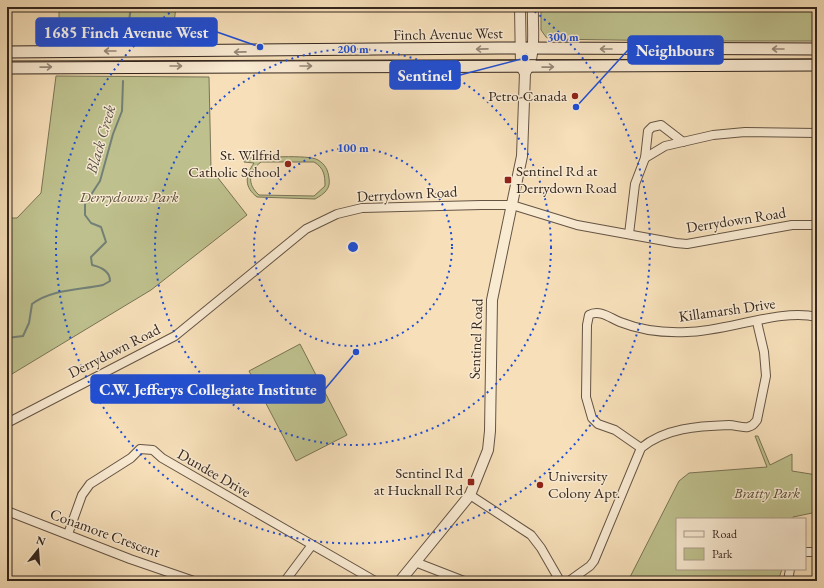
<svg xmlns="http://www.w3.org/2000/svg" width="824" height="588" font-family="'EB Garamond',serif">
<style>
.green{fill:#bec18e;stroke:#797456;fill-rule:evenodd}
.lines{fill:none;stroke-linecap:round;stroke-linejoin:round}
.stream{stroke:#738077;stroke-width:2}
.minor-casing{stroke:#645444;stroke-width:10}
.tertiary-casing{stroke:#645444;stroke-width:12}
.secondary-casing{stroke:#34261d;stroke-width:13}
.minor{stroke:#f9ead2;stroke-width:8}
.tertiary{stroke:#f9ead2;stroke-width:10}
.secondary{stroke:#f9ead2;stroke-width:11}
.tram{stroke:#34261d;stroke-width:1}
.oneway{stroke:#968878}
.ring{fill:none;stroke:#1d4ed8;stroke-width:2;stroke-dasharray:2 4}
.poi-dot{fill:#8f2418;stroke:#f9ead2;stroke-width:1.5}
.labels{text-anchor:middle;stroke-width:3;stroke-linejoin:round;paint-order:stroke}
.street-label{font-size:15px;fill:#34261d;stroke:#f9ead2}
.poi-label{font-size:15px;fill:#34261d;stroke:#f9ead2;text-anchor:end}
.park-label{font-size:15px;font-style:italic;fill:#564d39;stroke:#f9ead2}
.water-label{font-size:16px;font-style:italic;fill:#54534a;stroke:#f9ead2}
.centre{fill:#1d4ed8;stroke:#f9ead2;stroke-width:2}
.ring-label{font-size:12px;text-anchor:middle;font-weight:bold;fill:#1d4ed8;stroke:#f9ead2;stroke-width:3;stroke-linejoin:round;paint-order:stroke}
.leader{fill:none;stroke:#1d4ed8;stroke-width:1.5}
.callout-dot{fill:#1d4ed8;stroke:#f9ead2;stroke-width:1.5}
.callout{fill:#1d4ed8;stroke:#1d4ed8;stroke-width:1.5}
.callout-label{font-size:16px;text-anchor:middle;font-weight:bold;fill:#fff}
</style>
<rect width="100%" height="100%" fill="#f6dfb9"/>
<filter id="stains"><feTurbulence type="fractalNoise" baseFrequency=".005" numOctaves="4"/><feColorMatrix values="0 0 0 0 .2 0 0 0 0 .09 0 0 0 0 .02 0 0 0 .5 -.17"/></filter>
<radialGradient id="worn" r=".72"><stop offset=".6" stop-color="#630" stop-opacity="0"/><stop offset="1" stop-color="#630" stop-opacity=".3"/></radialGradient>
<!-- green -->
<g class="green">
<polygon points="57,7 176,7 174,23 59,23 59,8"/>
<polygon points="541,7 817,7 817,41 681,41 549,39 546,37 541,30"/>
<polygon points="56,76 209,77 211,169 247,215 151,290 7,377 7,218 17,218 41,193"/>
<path d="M244 158C258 158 309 154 318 160 325 164 328 170 329 178 331 189 324 194 315 199L257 197C244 187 245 176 254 163L244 162ZM261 162H314C324 168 325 175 325 186L314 196 259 195C247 184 248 172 261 162Z"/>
<polygon points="300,344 347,435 296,461 249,371"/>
<polygon points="755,436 758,436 770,465 792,454 792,471 817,475 817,512 793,517 793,519 677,519 677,569 782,569 778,581 628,581 679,481 689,473 767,467"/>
</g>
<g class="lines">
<!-- stream -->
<g class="stream">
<polyline points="127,35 131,7"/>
<path d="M7 338 23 336 29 323 32 304C52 289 80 290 103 285L110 281C110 271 101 267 92 265L91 257 106 242 101 227 91 223 85 215V204L100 181 113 134 122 111 123 81"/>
</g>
<defs>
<g id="minor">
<polyline points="645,158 665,146 713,135 745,132 817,133"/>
<polyline points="629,234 635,184 645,158 648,131 652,127 661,125 683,142"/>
<polyline points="7,423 175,336 306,229 337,214 362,208 481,205 512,205 577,225 676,243 687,244 792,225 817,225"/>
<path d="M641 448 615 430 598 424 592 418 586 397 587 325 589 315C600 309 610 318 620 322 640 330 665 333 687 332 726 332 780 308 817 317"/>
<polyline points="470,495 531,535 541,548 560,581"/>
<polyline points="7,511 130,559 194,581"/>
<polyline points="68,534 82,495 90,484 131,458 140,449 153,450 162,458 375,581"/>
<polyline points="805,552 817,552"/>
<polyline points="415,562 464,581"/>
<polyline points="285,581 312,545"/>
<path d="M569 581 590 566 594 561 641 448C665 428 698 426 729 425 735 425 742 428 748 427 753 426 754 424 757 420L766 376 764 352 757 322"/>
<polyline points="788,581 790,569"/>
</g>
<g id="tertiary">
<polyline points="520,7 521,67 525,73"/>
<path d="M400 581 470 495 488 450 490 431 492 300 522 156 525 73C537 56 532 27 533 7"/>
</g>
<g id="secondary">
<polyline points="7,52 499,48 817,49"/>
<polyline points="7,68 817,65"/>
</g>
</defs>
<!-- minor casing -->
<use href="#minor" class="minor-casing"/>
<!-- tertiary casing -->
<use href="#tertiary" class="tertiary-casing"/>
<!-- secondary casing -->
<use href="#secondary" class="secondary-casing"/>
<!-- minor -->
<use href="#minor" class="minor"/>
<!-- tertiary -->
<use href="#tertiary" class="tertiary"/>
<!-- secondary -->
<use href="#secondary" class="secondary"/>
<!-- tram -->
<polyline class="tram" points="7,61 817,59"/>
</g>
<!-- one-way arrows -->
<defs><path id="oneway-shaft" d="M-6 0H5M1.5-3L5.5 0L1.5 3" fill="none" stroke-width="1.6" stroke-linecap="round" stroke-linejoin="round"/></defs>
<g class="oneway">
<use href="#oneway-shaft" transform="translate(482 49) rotate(179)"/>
<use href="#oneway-shaft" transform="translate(606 49) rotate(-180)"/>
<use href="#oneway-shaft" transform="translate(778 49) rotate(-180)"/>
<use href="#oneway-shaft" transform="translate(110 51) rotate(180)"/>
<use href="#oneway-shaft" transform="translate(240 52) rotate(179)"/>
<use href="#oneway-shaft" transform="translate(176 66)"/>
<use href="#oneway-shaft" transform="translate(306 66)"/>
<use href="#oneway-shaft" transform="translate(46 67) rotate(-1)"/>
<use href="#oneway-shaft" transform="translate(548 67) rotate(-1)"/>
</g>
<!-- distance rings -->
<g class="ring">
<circle cx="353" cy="247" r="99"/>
<circle cx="353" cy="247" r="198"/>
<path d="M530 8A297 297 0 1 1 176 8"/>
</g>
<!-- markers -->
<g class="poi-dot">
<circle cx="575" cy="96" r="4"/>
<circle cx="288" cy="164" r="4"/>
<rect x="504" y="176" width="8" height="8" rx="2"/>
<rect x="467" y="478" width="8" height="8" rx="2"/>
<circle cx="540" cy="485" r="4"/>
</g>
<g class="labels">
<!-- street labels -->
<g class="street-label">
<text transform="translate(448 34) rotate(-1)" y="5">Finch Avenue West</text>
<text transform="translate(407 194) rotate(-3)" y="5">Derrydown Road</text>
<text transform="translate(736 220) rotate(-9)" y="5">Derrydown Road</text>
<text transform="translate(727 310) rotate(-8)" y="5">Killamarsh Drive</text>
<text transform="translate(476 339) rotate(-88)" y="5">Sentinel Road</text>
<text transform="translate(114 351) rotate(-27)" y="5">Derrydown Road</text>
<text transform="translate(214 473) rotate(30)" y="5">Dundee Drive</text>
<text transform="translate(105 533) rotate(20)" y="5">Conamore Crescent</text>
</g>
<!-- poi labels -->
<g class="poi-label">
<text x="567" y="101">Petro-Canada</text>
<text x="280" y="160">St. Wilfrid<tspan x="280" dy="17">Catholic School</tspan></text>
<text x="516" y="176" text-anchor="start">Sentinel Rd at<tspan x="516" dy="17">Derrydown Road</tspan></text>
<text x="463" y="478">Sentinel Rd<tspan x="463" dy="17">at Hucknall Rd</tspan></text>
<text x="548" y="481" text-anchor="start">University<tspan x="548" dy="17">Colony Apt.</tspan></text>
</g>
<!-- park labels -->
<g class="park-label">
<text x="129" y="202">Derrydowns Park</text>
<text x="767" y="498">Bratty Park</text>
</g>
<!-- water labels -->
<g class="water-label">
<text transform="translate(100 139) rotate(-74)" y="6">Black Creek</text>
</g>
</g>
<circle cx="353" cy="247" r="6" class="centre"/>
<g class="ring-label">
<text x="563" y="41">300 m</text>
<text x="353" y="53">200 m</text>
<text x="353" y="152">100 m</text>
</g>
<!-- callouts -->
<path class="leader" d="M260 47L217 32M576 107L628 50M525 58L460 75M356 352L325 389"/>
<g class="callout-dot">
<circle cx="260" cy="47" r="4"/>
<circle cx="576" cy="107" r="4"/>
<circle cx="525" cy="58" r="4"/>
<circle cx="356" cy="352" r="4"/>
</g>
<g class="callout">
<rect x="36" y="18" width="181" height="28" rx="4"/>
<rect x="628" y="36" width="95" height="28" rx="4"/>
<rect x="390" y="61" width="70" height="28" rx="4"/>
<rect x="91" y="375" width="234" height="28" rx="4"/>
</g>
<g class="callout-label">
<text x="126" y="38">1685 Finch Avenue West</text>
<text x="675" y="56">Neighbours</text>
<text x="425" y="81">Sentinel</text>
<text x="208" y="395">C.W. Jefferys Collegiate Institute</text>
</g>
<!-- margin -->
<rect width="824" height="588" fill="none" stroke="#f6dfb9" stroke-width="24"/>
<rect x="8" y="8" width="808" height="572" fill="none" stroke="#34261d" stroke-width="2"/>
<rect x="12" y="12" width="800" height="564" fill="none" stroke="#34261d"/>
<!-- legend -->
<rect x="676" y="518" width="130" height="52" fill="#f9ead2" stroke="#aa9c8a"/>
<rect x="684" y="531" width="20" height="6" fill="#f9ead2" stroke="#aa9c8a"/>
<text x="712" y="538" font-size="12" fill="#34261d">Road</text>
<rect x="684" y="548" width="20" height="12" fill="#bec18e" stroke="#aa9c8a"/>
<text x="712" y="558" font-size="12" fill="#34261d">Park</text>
<!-- north arrow -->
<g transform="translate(38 550) rotate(17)" stroke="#f9ead2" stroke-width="3" paint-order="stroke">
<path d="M0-3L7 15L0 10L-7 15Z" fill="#34261d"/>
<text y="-6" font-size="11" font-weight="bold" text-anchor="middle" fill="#34261d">N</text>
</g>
<rect width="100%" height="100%" filter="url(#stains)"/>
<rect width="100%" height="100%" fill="url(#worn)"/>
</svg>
